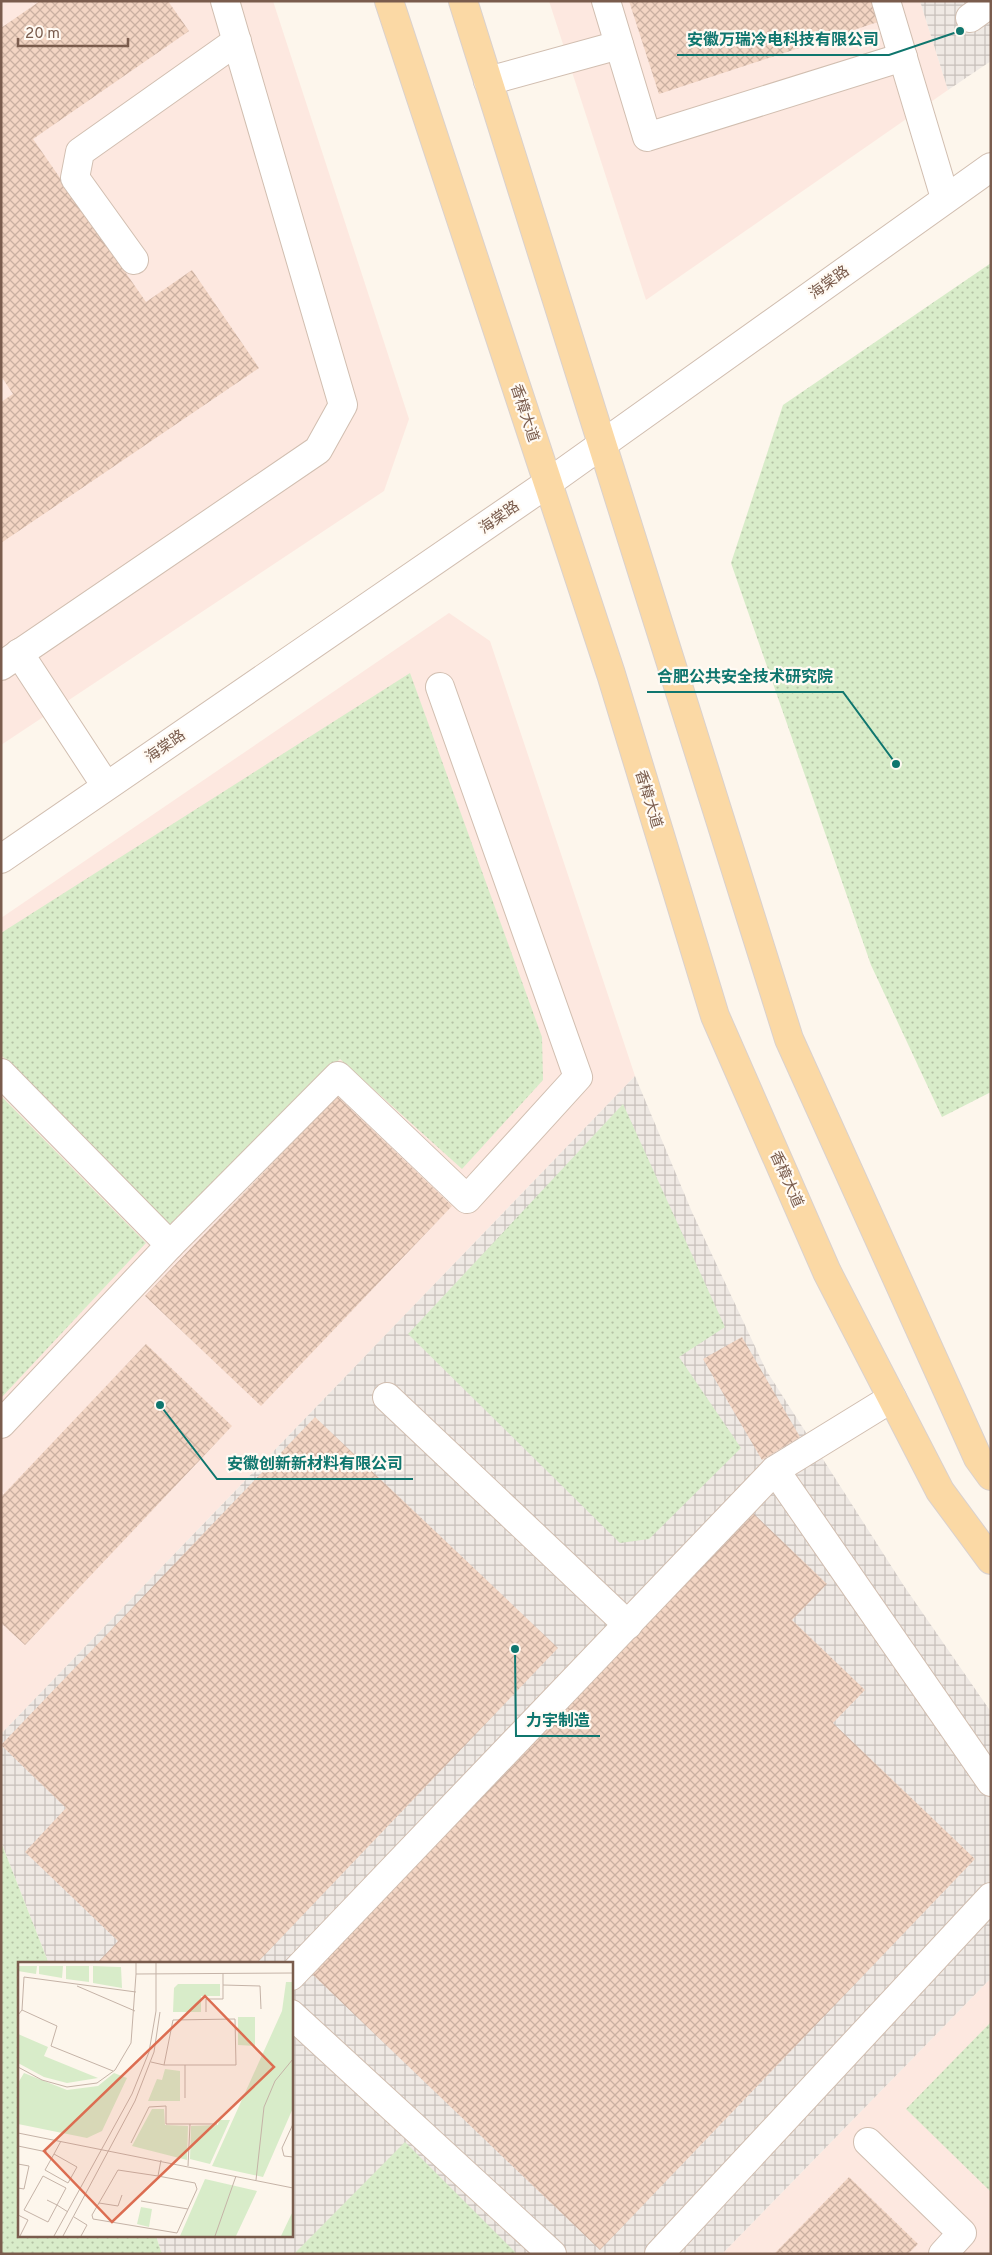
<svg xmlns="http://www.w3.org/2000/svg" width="992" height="2255" font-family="Overpass,'Noto Sans SC',sans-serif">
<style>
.commercial{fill:#fde8e0}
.industrial{fill:url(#industrial-grid)}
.grass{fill:url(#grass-dots)}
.building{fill:url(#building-cross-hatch)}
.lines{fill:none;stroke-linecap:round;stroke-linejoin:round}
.minor-casing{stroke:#d1beb0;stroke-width:30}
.major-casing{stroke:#dad1cd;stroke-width:30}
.minor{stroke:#fff;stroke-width:28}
.major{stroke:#fbd9a5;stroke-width:28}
.labels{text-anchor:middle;stroke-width:4.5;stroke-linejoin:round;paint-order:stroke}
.street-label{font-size:15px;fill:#7a5c4d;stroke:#fffaf3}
.inset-road{fill:none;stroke:#c5b3a7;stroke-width:1}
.view{fill:#dc6d51;fill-opacity:0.15;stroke:#dc6d51;stroke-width:2.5}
.inset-edge{fill:none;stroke:#7a5c4d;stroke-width:2.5}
.leader{fill:none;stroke:#0f766e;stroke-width:2}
.callout-dot{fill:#0f766e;stroke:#fffaf3;stroke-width:2}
.callout-label{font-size:16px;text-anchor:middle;font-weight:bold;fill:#0f766e;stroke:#fffaf3;stroke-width:4.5;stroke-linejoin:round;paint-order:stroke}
</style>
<defs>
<pattern id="industrial-grid" width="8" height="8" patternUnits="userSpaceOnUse" patternTransform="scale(1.25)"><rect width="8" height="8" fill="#efe9e4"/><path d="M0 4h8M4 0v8" fill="none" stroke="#c7c0bb"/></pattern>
<pattern id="grass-dots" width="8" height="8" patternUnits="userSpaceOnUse" patternTransform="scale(1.25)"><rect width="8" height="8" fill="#d8ecc9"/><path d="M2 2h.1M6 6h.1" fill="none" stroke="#b4c2a5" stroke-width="1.8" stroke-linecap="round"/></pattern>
<pattern id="building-cross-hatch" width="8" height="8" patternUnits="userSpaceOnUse" patternTransform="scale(1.25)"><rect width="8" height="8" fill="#f3d5c3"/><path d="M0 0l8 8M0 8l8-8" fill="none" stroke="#cab0a1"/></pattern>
</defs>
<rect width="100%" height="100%" fill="#fdf6ec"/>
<!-- commercial -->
<g class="commercial">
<polygon points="1,1 273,1 409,419 384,491 1,745"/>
<polygon points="549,1 920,1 948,90 646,300"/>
<polygon points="449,613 490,641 635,1076 1,1734 1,918"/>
<polygon points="991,1978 991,2254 722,2254"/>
</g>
<!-- industrial -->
<g class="industrial">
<polygon points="920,1 991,1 991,61 948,90"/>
<polygon points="635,1076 692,1212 766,1370 904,1586 991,1712 991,1978 722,2254 162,2254 156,2236 291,2236 291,1964 49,1964 1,1842 1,1734"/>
</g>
<!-- grass -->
<g class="grass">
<polygon points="991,263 991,1092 942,1117 871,965 731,563 783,405"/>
<polygon points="410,673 542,1037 543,1080 462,1169 340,1059 169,1225 1,1055 1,933"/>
<polygon points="1,1096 146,1243 1,1398"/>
<polygon points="623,1104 725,1327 679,1357 741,1448 649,1539 620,1543 408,1334"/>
<polygon points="1,1842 49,1964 19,1964 19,2236 156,2236 162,2254 1,2254"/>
<polygon points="991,2022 991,2192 906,2109"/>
<polygon points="405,2142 517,2254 294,2254"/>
</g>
<!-- building -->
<g class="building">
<polygon points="40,1 168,1 189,31 33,139 146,302 192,270 259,368 1,543 1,402 13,394 1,376 1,28"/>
<polygon points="629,1 875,1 881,21 659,94"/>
<polygon points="337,1096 452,1206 261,1406 145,1296"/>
<polygon points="742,1337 800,1437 762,1460 703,1359"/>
<polygon points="146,1344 232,1426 25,1645 1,1623 1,1497"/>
<polygon points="315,1417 558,1648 256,1964 96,1964 118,1941 25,1852 66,1808 1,1745"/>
<polygon points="753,1513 827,1584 792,1620 865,1690 833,1723 975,1859 600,2250 311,1973"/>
<polygon points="849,2177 918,2244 908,2254 774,2254"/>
</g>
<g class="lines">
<defs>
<g id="minor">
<polyline points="606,1 647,137 903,57"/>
<polyline points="886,1 945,198"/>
<polyline points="970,18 991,3"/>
<polyline points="488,81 619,45"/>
<polyline points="134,260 75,178 80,152 237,41"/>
<polyline points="19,653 106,786"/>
<polyline points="1,666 318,450 343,405 225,1"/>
<polyline points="1,859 548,483 991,167"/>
<polyline points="1,1073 170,1245 338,1076 467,1199 578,1077 440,687"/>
<polyline points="387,1397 628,1625"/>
<polyline points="1,1424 170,1245"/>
<polyline points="775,1470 991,1782"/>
<polyline points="291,1976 775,1470 892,1398"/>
<polyline points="291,2014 552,2254"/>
<polyline points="868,2142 962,2233 943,2254"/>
<polyline points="659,2254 991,1897"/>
</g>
<g id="major">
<polyline points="389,1 611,674 715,1016 827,1272 940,1491 991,1560"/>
<polyline points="463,1 789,1039 978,1458 991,1476"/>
</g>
</defs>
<!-- minor casing -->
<use href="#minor" class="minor-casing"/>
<!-- major casing -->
<use href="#major" class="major-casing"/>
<!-- minor -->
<use href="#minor" class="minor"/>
<!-- major -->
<use href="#major" class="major"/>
</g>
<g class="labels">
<!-- street labels -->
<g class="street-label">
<text transform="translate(829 282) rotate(-36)" y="5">海棠路</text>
<text transform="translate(525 413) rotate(72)" y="5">香樟大道</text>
<text transform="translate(499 517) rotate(-35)" y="5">海棠路</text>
<text transform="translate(165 746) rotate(-35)" y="5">海棠路</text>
<text transform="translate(649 799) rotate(73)" y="5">香樟大道</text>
<text transform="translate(787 1179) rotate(66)" y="5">香樟大道</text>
</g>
</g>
<!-- overview -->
<g transform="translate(18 1962)">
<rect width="275" height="275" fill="#fdf6ec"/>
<path d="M0 4H19L18 12 0 9ZM21 4H45L44 16 21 12ZM48 4H71V20L48 17ZM75 4 103 5 104 26 75 21ZM268 20H275V146L245 215 194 204 264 49ZM160 22H202V34H183V50H155L156 26ZM220 55H237V84L220 83ZM147 107 162 109V139H130L139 117 144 118ZM6 111 49 128 80 124 96 111 109 116 84 169 69 176 0 162V121ZM134 147H146L147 163 170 164 169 198 114 184ZM201 158H212L192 202 172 197 173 164 200 163ZM187 217 239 229 218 274H162Z" fill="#d8ecc9"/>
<path d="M0 72 30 85 26 94 80 116 49 121 26 115 0 101Z" fill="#d8ecc9"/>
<path d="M123 245 134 247 131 265 119 262ZM275 250V274H263L273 253Z" fill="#d8ecc9"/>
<path class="inset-road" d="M118 1V12L275 11M205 23 242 24 243 47M59 24 117 49M4 48 39 64 33 84 95 109M188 50V37H205V11M0 53 4 48 6 15 118 30M133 100 146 103H218L217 57 155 58 146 103M167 103V136M0 105 24 118 49 125 79 121 97 108 113 81 118 12M172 162H199M275 162 264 186 266 194 275 195M0 171 275 226M113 181 131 145 148 144V162H172L170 204M0 184 29 190M36 192 59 205 50 221 27 208 36 192 43 179M0 202 11 204 6 227 0 226M140 214 177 221 179 227 159 271 75 257 74 253 100 208 140 214 143 198M238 218 246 145 257 119 275 97M29 238 39 243 30 260 6 248 25 214 48 226 39 243 50 250M123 239 170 247M81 241 100 244 104 233M0 253 10 258 2 274M56 255 69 263 63 274M36 274 114 132 131 90 138 49V1M45 274 117 139 136 90 142 50M197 274 218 214"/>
<path class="view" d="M187 34 256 105 94 260 26 189Z"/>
<rect width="275" height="275" class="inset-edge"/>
</g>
<!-- callouts -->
<path class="leader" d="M960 31L889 55H677M896 764L843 692H647M160 1405L217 1479H413M515 1649L516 1736H600"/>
<g class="callout-dot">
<circle cx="960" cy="31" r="5"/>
<circle cx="896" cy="764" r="5"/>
<circle cx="160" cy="1405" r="5"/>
<circle cx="515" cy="1649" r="5"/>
</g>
<g class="callout-label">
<text x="783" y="45">安徽万瑞冷电科技有限公司</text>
<text x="745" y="682">合肥公共安全技术研究院</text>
<text x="315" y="1469">安徽创新新材料有限公司</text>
<text x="558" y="1726">力宇制造</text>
</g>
<!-- border -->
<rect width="992" height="2255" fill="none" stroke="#7a5c4d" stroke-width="5"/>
<!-- scale -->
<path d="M18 38v8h110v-8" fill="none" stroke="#7a5c4d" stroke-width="2.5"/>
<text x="25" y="38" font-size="15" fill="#7a5c4d" stroke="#fffaf3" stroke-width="4" paint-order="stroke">20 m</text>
</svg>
